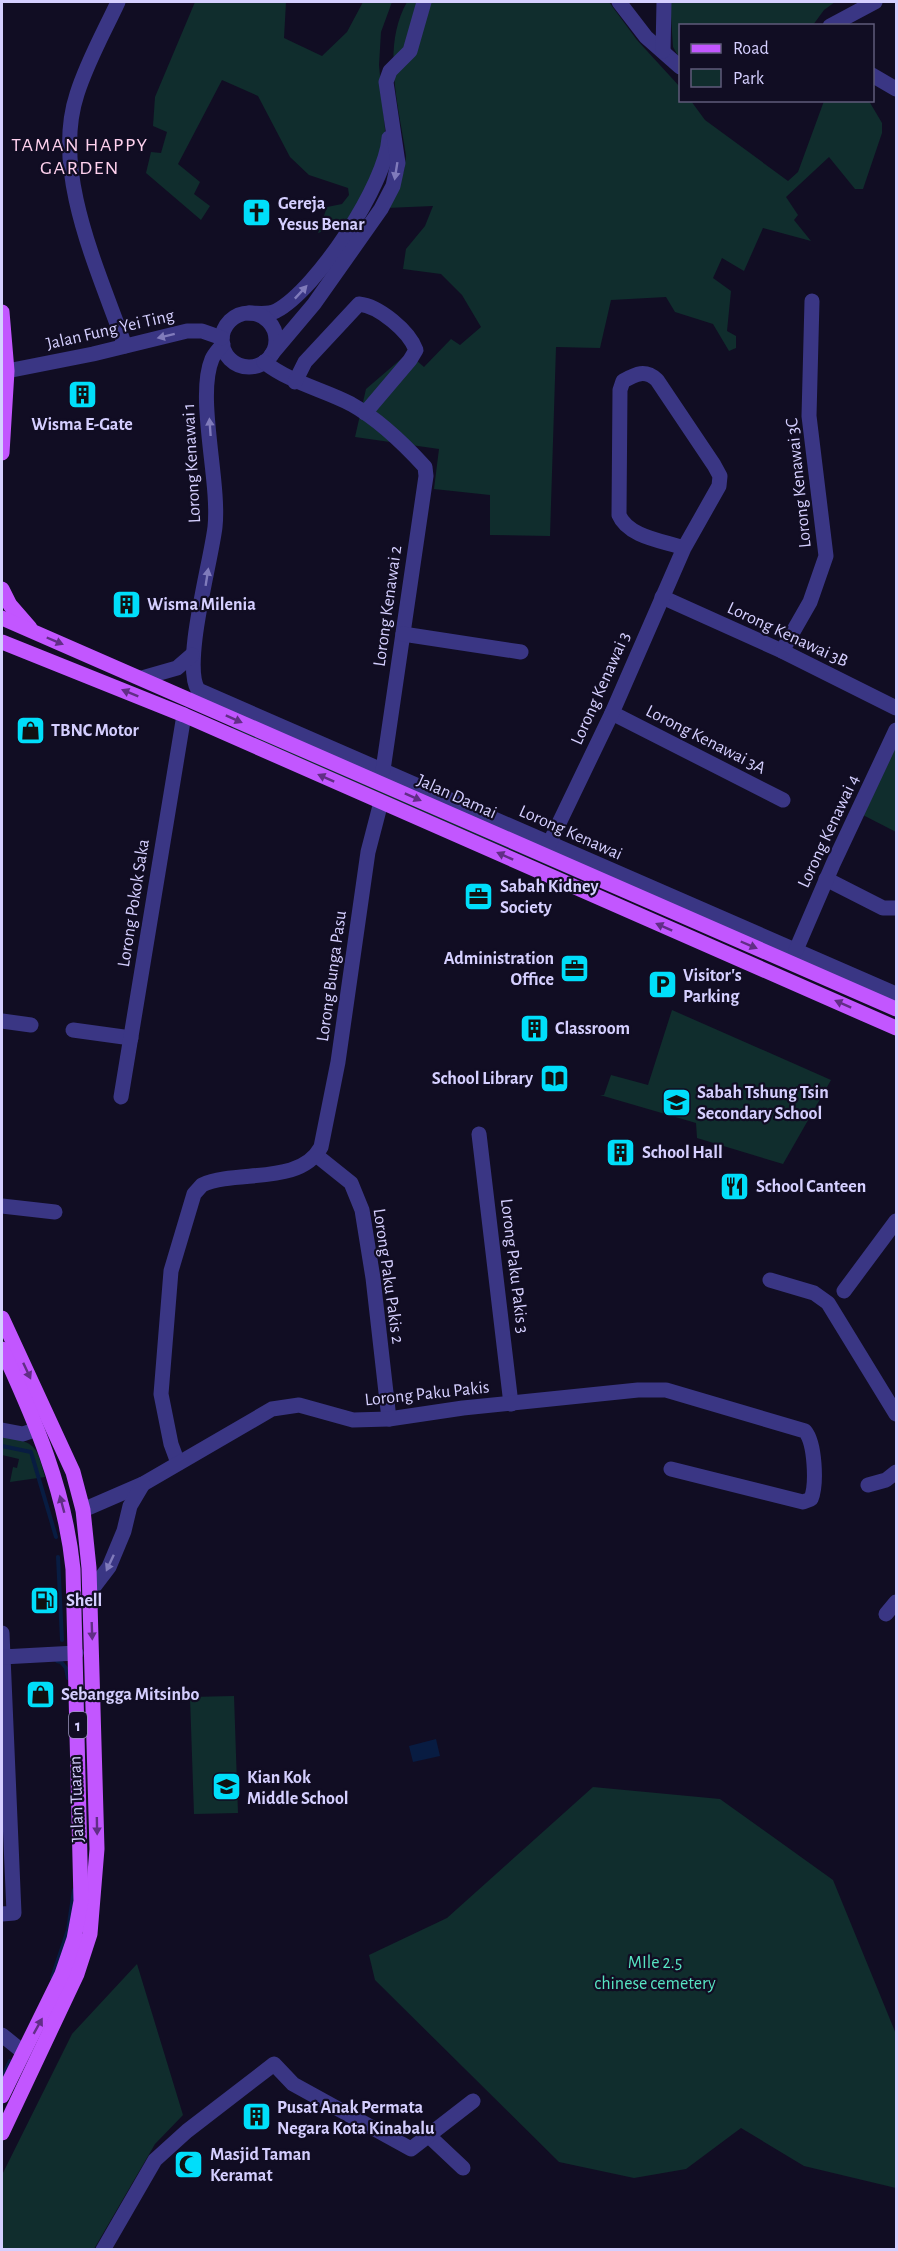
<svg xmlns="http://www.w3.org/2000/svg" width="898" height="2251" font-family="'Alegreya Sans',sans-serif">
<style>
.green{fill:#102d2d}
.water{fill:#081c42}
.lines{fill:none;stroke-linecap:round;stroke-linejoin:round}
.stream{stroke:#081c42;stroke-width:4}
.minor{stroke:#3a3684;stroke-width:15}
.major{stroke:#c256ff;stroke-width:15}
.oneway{fill:#807bbb}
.oneway2{fill:#612e86}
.labels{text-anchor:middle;stroke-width:4.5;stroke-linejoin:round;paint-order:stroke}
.shield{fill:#110d23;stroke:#9a95bd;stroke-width:1.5}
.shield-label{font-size:16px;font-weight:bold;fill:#d5cfff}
.poi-label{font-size:18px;font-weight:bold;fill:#d5cfff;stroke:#110d23;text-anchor:start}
.street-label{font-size:18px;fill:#d5cfff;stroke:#110d23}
.park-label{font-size:18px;fill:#57e4c2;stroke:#110d23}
.neighbourhood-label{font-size:20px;letter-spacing:1.5px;fill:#ffd1ee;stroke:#110d23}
</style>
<rect width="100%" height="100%" fill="#110d23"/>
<!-- green -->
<g class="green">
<polygon points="195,2 286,2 284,38 322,56 347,32 363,2 392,2 381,32 379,65 387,150 356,215 340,225 318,233 327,207 342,204 349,195 348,188 309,175 290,157 258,96 222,80 178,164 200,182 194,194 210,206 201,220 146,173 151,152 161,153 167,132 153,126 155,97"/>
<path d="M407 2H609L637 40 680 87V100L691 101 705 120 788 181 798 172 824 101H869L882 123V133L863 189H855L829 157 786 197 798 215 794 220 811 241 763 228 744 271 722 258 713 278 731 291 727 331 736 336V348L729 351 713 324 675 312 666 297 611 300 600 348 556 347 550 536 490 535V495L434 489 439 449 355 437 366 389 408 353 424 367 451 339 460 345 481 327 462 295 441 274 403 269 406 249 425 226 433 206 386 208 404 171 406 156C399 106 381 48 407 2Z"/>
<polygon points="670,2 835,2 824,10 813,25 680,26 680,59 673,47"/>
<polygon points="233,726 578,877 579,879 231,730"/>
<polygon points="896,746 896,832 863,815"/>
<polygon points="672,1010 831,1080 783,1164 697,1138 696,1123 600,1095 604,1095 611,1075 648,1085"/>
<path d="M2 1436C36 1443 36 1444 45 1477L10 1482 13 1467 17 1468 19 1459 2 1455Z"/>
<polygon points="234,1696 238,1813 194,1814 190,1697"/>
<polygon points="593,1787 720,1799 833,1880 896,2034 896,2188 804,2166 741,2128 686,2169 634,2178 559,2162 375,1980 369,1955 447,1918"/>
<polygon points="137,1964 183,2115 155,2144 94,2249 2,2249 2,2175 72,2034"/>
</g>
<!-- water -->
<polygon class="water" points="436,1739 440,1756 413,1762 409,1746"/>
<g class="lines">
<!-- stream -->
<g class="stream">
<polyline points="2,1446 31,1452 56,1537"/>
<polyline points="58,1557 62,1640"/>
<polyline points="57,1661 61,1662 66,1668 68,1678"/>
<polyline points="52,1978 68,1930 74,1890"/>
<polyline points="2,2078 10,2061"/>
</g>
<!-- minor -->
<g class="minor">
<path d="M118 2C104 32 87 62 77 94 51 173 99 271 125 346"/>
<polyline points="619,2 646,37 680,67"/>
<polyline points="830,26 875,2"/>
<polyline points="663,51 664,2"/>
<polyline points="872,75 896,89"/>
<path d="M249 313C258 313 268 315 276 311 317 289 386 184 389 138"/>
<circle cx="249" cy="340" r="27"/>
<path d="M223 344C219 349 214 354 212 359 196 397 220 481 215 527 211 562 182 664 198 690L896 994"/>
<polyline points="271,355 314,304 381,209 393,186 398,163 386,82 390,71 410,51 424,2"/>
<path d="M264 362C291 383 322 389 351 404 378 419 404 444 425 467L426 476 383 770"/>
<polyline points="7,371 93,354 187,331 202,331 222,338"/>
<path d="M295 382 305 362 359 304C379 306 409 331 416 350L410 360 365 413"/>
<polyline points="662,597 782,651 896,708"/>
<polyline points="403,634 521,652"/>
<polyline points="782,651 810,602 826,556 809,416 812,301"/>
<polyline points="142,678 177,668 192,655"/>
<polyline points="612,713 783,800"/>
<path d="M549 844 612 713 684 548 719 486 720 476 714 465 657 380C645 369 636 374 623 381L620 390 619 515C628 537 664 541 684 548"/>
<polyline points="826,879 883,908 896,908"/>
<polyline points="796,950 833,864 896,730"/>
<polyline points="2,1021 31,1025"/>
<polyline points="73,1030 131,1038"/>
<polyline points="121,1097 184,715"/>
<polyline points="479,1134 511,1404"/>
<polyline points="316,1155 351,1183 362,1210 373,1278 389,1419"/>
<polyline points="2,1206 55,1212"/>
<polyline points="770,1280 814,1293 828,1303 896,1414"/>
<polyline points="844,1291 896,1221"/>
<polyline points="2,1430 23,1434 37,1429"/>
<path d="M178 1463 171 1444 161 1394 171 1271 194 1194 202 1185C237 1169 300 1186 321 1147L338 1062 368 852 381 802"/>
<polyline points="868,1485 886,1480 896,1472"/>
<path d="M83 1510 143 1484 272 1409 299 1405 353 1420 389 1419 463 1408 638 1390H666L805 1431C815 1443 817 1484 811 1499L803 1502 671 1469"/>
<polyline points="90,1592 109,1567 124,1531 130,1506 143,1484"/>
<polyline points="886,1614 896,1602"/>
<polyline points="2,1633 14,1913 2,1914"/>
<polyline points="2,1657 76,1653"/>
<polyline points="2,2035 23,2052"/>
<polyline points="429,2136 463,2168"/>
<polyline points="103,2250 155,2160 187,2131 274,2064 293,2084 411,2149 473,2101"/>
</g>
<!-- major -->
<g class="major">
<polyline points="2,312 7,371 2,453"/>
<polyline points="2,589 10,605 30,628"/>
<polyline points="2,618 896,1009"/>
<polyline points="2,642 184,715 896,1028"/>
<polyline points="2,1318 73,1472 83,1510 89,1568 97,1849 90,1934 77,1974 2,2133"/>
<path d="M2 1349C35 1420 65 1490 73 1569L81 1901 74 1939 62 1974 2 2096"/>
</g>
</g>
<!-- one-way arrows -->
<defs><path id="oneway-solid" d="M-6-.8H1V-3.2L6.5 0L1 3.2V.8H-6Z" transform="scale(1.5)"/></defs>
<g class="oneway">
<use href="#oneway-solid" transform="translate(396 171) rotate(99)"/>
<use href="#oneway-solid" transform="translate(301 292) rotate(-47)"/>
<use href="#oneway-solid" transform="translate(166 336) rotate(166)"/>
<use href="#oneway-solid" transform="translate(210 427) rotate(-94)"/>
<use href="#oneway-solid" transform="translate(207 577) rotate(-81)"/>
<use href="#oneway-solid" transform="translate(110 1563) rotate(115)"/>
</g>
<g class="oneway2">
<use href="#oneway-solid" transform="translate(55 641) rotate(23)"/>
<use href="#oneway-solid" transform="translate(130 693) rotate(-158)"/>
<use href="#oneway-solid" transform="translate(234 719) rotate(24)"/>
<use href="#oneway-solid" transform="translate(326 778) rotate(-156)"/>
<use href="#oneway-solid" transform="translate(413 797) rotate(24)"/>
<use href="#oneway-solid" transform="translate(505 856) rotate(-156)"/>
<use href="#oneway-solid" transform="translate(664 927) rotate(-156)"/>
<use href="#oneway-solid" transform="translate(749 945) rotate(23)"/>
<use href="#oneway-solid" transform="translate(843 1004) rotate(-156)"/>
<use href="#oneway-solid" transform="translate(27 1371) rotate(65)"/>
<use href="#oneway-solid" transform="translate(62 1504) rotate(-105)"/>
<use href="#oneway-solid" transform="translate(92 1631) rotate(88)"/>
<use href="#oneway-solid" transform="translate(97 1826) rotate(89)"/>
<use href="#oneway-solid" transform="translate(38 2026) rotate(-61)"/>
</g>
<!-- icons -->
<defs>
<symbol id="church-square" viewBox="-11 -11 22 22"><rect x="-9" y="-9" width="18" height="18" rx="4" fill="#00defa" stroke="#110d23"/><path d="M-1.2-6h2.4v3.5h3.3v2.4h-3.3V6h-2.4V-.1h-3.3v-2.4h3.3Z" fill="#111"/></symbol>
<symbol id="building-square" viewBox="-11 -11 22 22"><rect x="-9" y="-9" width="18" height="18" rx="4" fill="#00defa" stroke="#110d23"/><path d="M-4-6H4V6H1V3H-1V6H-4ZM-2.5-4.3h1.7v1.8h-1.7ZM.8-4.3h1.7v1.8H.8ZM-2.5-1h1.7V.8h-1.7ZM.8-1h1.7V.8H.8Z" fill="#111"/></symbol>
<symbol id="shop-square" viewBox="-11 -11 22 22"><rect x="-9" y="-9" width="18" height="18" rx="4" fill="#00defa" stroke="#110d23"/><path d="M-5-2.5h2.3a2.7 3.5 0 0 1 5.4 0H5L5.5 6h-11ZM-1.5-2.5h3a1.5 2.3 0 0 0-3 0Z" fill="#111"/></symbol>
<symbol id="office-square" viewBox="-11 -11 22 22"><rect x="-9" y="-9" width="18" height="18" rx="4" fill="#00defa" stroke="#110d23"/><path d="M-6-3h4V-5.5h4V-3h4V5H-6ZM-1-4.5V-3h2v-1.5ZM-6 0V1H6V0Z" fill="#111"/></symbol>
<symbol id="parking-square" viewBox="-11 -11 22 22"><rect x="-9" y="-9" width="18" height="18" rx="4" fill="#00defa" stroke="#110d23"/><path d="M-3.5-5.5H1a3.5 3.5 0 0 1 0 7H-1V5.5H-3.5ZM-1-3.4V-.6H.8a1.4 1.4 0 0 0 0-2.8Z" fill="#111"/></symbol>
<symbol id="library-square" viewBox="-11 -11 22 22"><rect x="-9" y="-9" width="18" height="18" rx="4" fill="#00defa" stroke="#110d23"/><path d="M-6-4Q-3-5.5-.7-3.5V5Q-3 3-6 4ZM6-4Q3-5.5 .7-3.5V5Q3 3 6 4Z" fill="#111"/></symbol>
<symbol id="school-square" viewBox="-11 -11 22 22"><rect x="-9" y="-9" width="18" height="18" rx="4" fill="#00defa" stroke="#110d23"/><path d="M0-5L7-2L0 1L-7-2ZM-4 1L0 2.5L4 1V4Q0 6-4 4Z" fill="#111"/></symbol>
<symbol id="restaurant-square" viewBox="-11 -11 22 22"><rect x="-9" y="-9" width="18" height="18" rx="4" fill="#00defa" stroke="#110d23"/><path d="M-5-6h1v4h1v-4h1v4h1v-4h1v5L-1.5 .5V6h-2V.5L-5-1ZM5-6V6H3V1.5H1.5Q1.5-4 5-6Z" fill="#111"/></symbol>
<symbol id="fuel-square" viewBox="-11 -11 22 22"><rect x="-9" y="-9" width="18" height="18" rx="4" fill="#00defa" stroke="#110d23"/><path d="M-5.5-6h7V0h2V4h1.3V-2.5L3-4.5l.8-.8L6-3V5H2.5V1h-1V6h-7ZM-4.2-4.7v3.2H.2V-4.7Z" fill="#111"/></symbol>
<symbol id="mosque-square" viewBox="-11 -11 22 22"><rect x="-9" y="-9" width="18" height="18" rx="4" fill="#00defa" stroke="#110d23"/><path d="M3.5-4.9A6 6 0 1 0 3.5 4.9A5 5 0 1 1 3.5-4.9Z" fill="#111"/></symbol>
</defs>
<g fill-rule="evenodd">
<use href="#church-square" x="240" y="196" width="33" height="33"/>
<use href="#building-square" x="66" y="378" width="33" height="33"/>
<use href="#building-square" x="110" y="588" width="33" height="33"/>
<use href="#shop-square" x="14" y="714" width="33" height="33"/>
<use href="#office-square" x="462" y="880" width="33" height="33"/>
<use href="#office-square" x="558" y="952" width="33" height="33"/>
<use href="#parking-square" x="646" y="968" width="33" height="33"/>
<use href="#building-square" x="518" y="1012" width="33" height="33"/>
<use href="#library-square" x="538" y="1062" width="33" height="33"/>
<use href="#school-square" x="660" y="1086" width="33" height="33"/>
<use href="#building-square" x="604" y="1136" width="33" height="33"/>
<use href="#restaurant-square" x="718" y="1170" width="33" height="33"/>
<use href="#fuel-square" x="28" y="1584" width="33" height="33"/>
<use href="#shop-square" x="24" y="1678" width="33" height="33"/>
<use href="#school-square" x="210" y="1770" width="33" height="33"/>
<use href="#building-square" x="240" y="2100" width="33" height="33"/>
<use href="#mosque-square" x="172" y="2148" width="33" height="33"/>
</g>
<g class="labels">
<!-- shield labels -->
<rect class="shield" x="69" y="1712" width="18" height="26" rx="4.5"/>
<g class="shield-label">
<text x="78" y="1731">1</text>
</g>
<!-- poi labels -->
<g class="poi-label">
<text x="278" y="209">Gereja<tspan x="278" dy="21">Yesus Benar</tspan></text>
<text x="82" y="430" text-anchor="middle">Wisma E-Gate</text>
<text x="147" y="610">Wisma Milenia</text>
<text x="51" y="736">TBNC Motor</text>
<text x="500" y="892">Sabah Kidney<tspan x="500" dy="21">Society</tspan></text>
<text x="554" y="964" text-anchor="end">Administration<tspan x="554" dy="21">Office</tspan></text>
<text x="683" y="981">Visitor's<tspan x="683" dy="21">Parking</tspan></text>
<text x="555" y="1034">Classroom</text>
<text x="533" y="1084" text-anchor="end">School Library</text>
<text x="697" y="1098">Sabah Tshung Tsin<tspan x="697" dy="21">Secondary School</tspan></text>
<text x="642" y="1158">School Hall</text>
<text x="756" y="1192">School Canteen</text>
<text x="66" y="1606">Shell</text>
<text x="61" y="1700">Sebangga Mitsinbo</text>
<text x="247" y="1783">Kian Kok<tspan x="247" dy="21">Middle School</tspan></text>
<text x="277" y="2113">Pusat Anak Permata<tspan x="277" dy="21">Negara Kota Kinabalu</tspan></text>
<text x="210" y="2160">Masjid Taman<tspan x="210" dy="21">Keramat</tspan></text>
</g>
<!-- street labels -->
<g class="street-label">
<text transform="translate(110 329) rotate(-13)" y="6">Jalan Fung Yei Ting</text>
<text transform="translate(191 463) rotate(-93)" y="6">Lorong Kenawai 1</text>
<text transform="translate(798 483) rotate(-96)" y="6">Lorong Kenawai 3C</text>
<text transform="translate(387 606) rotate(-82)" y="6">Lorong Kenawai 2</text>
<text transform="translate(788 634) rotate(25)" y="6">Lorong Kenawai 3B</text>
<text transform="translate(600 688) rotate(-66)" y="6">Lorong Kenawai 3</text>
<text transform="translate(706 739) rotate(27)" y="6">Lorong Kenawai 3A</text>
<text transform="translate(457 796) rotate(24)" y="6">Jalan Damai</text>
<text transform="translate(828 831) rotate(-65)" y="6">Lorong Kenawai 4</text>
<text transform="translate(571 832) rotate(24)" y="6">Lorong Kenawai</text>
<text transform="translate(133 903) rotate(-81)" y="6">Lorong Pokok Saka</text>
<text transform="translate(331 976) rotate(-82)" y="6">Lorong Bunga Pasu</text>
<text transform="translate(515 1266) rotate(83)" y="6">Lorong Paku Pakis 3</text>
<text transform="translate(389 1276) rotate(82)" y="6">Lorong Paku Pakis 2</text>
<text transform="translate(427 1393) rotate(-6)" y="6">Lorong Paku Pakis</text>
<text transform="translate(76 1799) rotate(-92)" y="6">Jalan Tuaran</text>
</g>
<!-- park labels -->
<g class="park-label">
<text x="655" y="1968">MIle 2.5<tspan x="655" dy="21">chinese cemetery</tspan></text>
</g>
<!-- neighbourhood labels -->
<g class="neighbourhood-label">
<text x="80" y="151">TAMAN HAPPY<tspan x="80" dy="23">GARDEN</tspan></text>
</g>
</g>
<!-- border -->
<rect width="898" height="2251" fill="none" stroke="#d5cfff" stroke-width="6"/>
<!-- legend -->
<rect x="679" y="24" width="195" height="78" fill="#110d23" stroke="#5f5b7b" stroke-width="1.5"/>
<rect x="691" y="44" width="30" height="9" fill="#c256ff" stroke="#5f5b7b" stroke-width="1.5"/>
<text x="733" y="54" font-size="18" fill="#d5cfff">Road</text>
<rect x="691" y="69" width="30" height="18" fill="#102d2d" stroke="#5f5b7b" stroke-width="1.5"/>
<text x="733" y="84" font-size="18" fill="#d5cfff">Park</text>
</svg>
